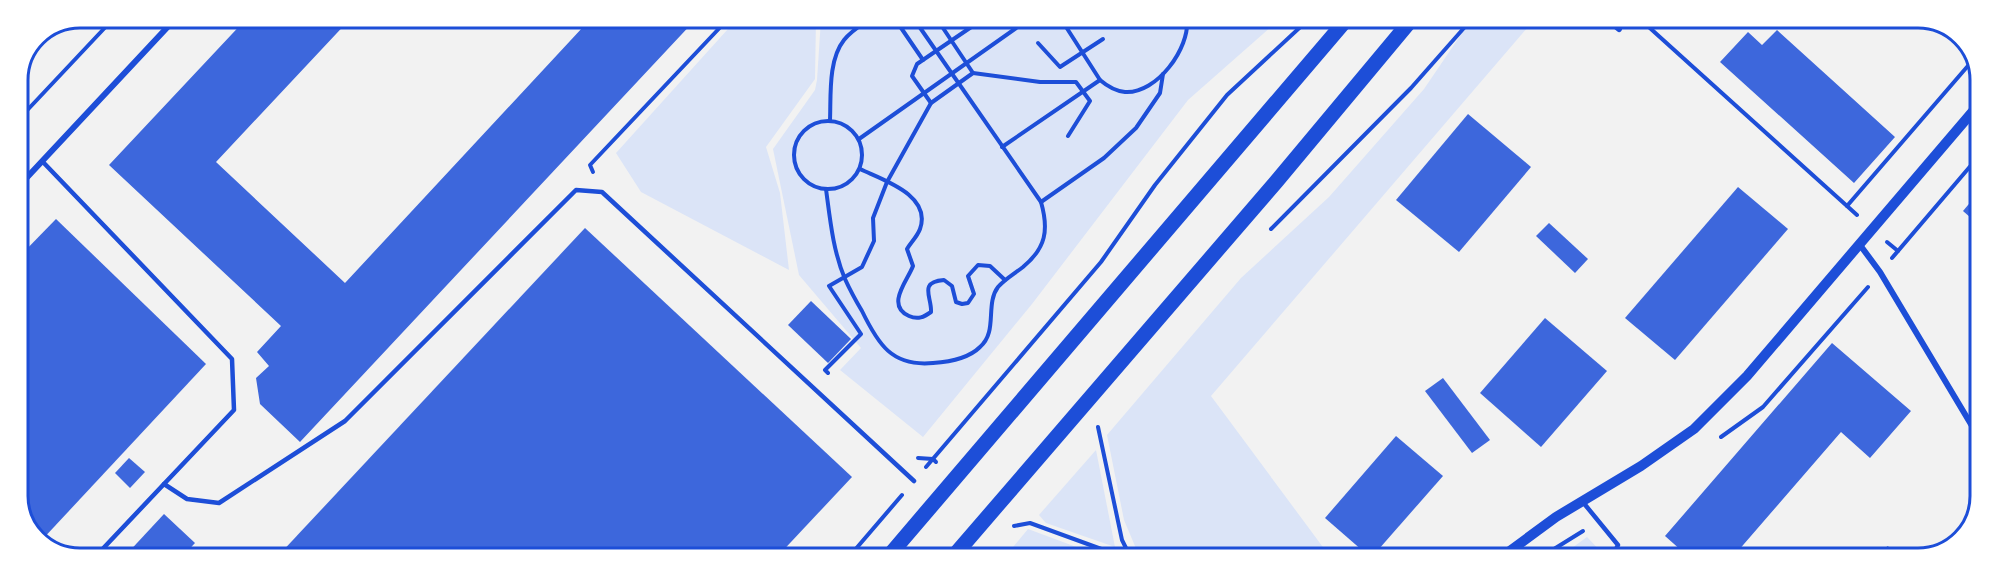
<svg xmlns="http://www.w3.org/2000/svg" width="1998" height="577" font-family="Literata,serif">
<style>
.green{fill:#dbe4f7}
.building{fill:#3d67dc}
.lines{fill:none;stroke-linecap:round;stroke-linejoin:round}
.path{stroke:#1d4ed8;stroke-width:4}
.service{stroke:#1d4ed8;stroke-width:4.5}
.minor{stroke:#1d4ed8;stroke-width:6}
.tertiary{stroke:#1d4ed8;stroke-width:10}
.primary{stroke:#1d4ed8;stroke-width:15}
.rim{fill:none;stroke:#1d4ed8;stroke-width:3}
</style>
<rect width="100%" height="100%" fill="#f2f2f2"/>
<!-- green -->
<g class="green">
<polygon points="737,19 816,19 815,79 766,147 780,193 789,270 641,192 616,153"/>
<polygon points="821,19 1280,19 1188,100 1032,304 923,437 840,370 861,348 799,275 773,149 815,90 817,80"/>
<polygon points="1474,20 1534,20 1211,396 1331,558 1140,558 1124,520 1107,435 1241,278 1329,197 1424,89 1462,33"/>
<polygon points="1096,450 1115,547 1046,523 1039,515"/>
<polygon points="1028,529 1106,558 1004,558"/>
<polygon points="1587,537 1604,555 1602,559 1557,559"/>
</g>
<!-- building -->
<g class="building">
<polygon points="247,18 351,18 216,162 345,283 583,27 570,19 696,19 300,442 260,404 256,378 269,366 257,352 281,326 109,165"/>
<polygon points="1777,30 1895,137 1854,183 1720,62 1748,32 1762,45"/>
<polygon points="1468,114 1531,167 1459,252 1396,200"/>
<polygon points="1738,187 1788,229 1675,360 1625,318"/>
<polygon points="1979,192 1979,225 1963,211"/>
<polygon points="56,219 206,364 40,542 33,537 18,501 18,258"/>
<polygon points="1549,223 1588,259 1575,273 1536,236"/>
<polygon points="585,228 852,477 776,558 277,557"/>
<polygon points="811,301 851,339 828,363 788,325"/>
<polygon points="1545,318 1607,371 1541,447 1480,393"/>
<polygon points="1832,343 1911,411 1870,458 1841,432 1731,559 1691,559 1665,536"/>
<polygon points="1443,378 1490,440 1472,453 1425,391"/>
<polygon points="1396,436 1443,476 1371,558 1325,518"/>
<polygon points="129,458 145,472 130,488 115,473"/>
<polygon points="164,514 195,543 182,557 124,557"/>
<polygon points="1967,529 1956,546 1950,548 1946,541"/>
<polygon points="1888,546 1896,559 1871,559 1870,557"/>
</g>
<g class="lines">
<!-- path -->
<g class="path">
<polyline points="895,19 923,60"/>
<polyline points="1061,19 1100,80"/>
<polyline points="1641,20 1857,215"/>
<polyline points="1038,43 1060,67 1103,39"/>
<polyline points="973,73 1040,82 1076,82 1090,101 1068,136"/>
<polyline points="931,103 912,76 917,64 983,19"/>
<polyline points="18,120 114,18"/>
<path d="M830 120C831 96 828 60 844 40 851 31 861 25 870 19"/>
<circle cx="828" cy="155" r="34"/>
<polyline points="859,139 1029,19"/>
<path d="M1002 147 1100 80C1107 86 1115 91 1125 92 1157 94 1190 48 1187 19"/>
<path d="M860 169C883 180 932 195 920 229 917 237 911 242 907 249L913 266C908 280 885 305 909 316 918 320 924 317 931 312 932 297 918 282 944 280L952 286 956 302 962 304 968 303 974 294 968 276 978 265 990 266 1005 280"/>
<polyline points="593,172 590,165 728,19"/>
<path d="M826 189C830 219 833 251 845 279 850 290 856 301 862 311 878 344 892 367 933 363 948 362 969 358 980 347 998 332 985 304 998 287 1005 279 1014 274 1023 267 1046 248 1049 230 1041 202L914 19"/>
<polyline points="1041,202 1104,158 1136,128 1160,93 1163,74"/>
<polyline points="1847,206 1973,60"/>
<polyline points="1271,229 1411,88 1471,20"/>
<polyline points="1887,242 1898,251"/>
<polyline points="1892,258 1979,156"/>
<polyline points="828,373 825,370 861,334 829,286 862,267 874,241 873,218 887,182 931,103 973,73 937,19"/>
<polyline points="1098,427 1122,540 1131,558"/>
<polyline points="1721,437 1763,407 1868,287"/>
<polyline points="918,458 933,459 936,462"/>
<polyline points="926,467 1101,262 1155,185 1227,95 1309,19"/>
<polyline points="1014,526 1030,523 1126,558"/>
<polyline points="1554,549 1583,531"/>
<polyline points="848,558 902,495"/>
</g>
<!-- service -->
<g class="service">
<polyline points="42,161 232,359 234,410 95,557"/>
<polyline points="164,484 187,499 219,503 345,421 576,190 602,192 914,481"/>
<polyline points="1582,501 1618,545 1611,559"/>
</g>
<!-- minor -->
<g class="minor">
<polyline points="1608,20 1619,29"/>
<polyline points="18,187 176,18"/>
<polyline points="1860,245 1880,272 1978,436"/>
</g>
<!-- tertiary -->
<polyline class="tertiary" points="1499,559 1556,517 1641,466 1694,429 1747,376 1980,103"/>
<!-- primary -->
<g class="primary">
<polyline points="887,558 1347,19"/>
<polyline points="952,558 1276,182 1412,19"/>
</g>
</g>
<!-- crop -->
<path d="M0 0H1998V577H0ZM80 28H1918A52 52 0 0 1 1970 80V496A52 52 0 0 1 1918 548H80A52 52 0 0 1 28 496V80A52 52 0 0 1 80 28Z" fill="#fff" fill-rule="evenodd"/>
<path class="rim" d="M80 28H1918A52 52 0 0 1 1970 80V496A52 52 0 0 1 1918 548H80A52 52 0 0 1 28 496V80A52 52 0 0 1 80 28Z"/>
</svg>
